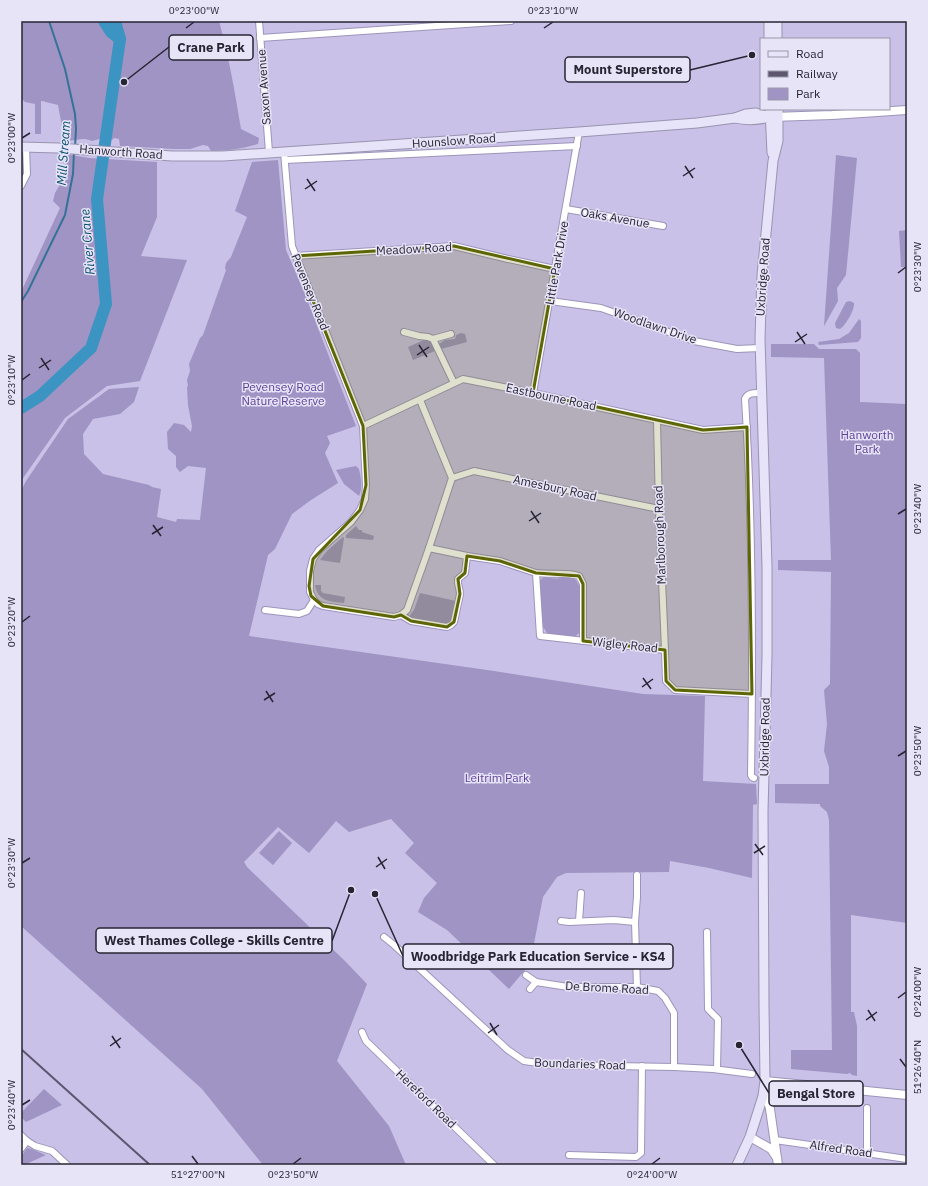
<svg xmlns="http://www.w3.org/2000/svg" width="928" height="1186" font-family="'IBM Plex Sans',sans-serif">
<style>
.green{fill:#9f94c3}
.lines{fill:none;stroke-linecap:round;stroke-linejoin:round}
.stream{stroke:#367297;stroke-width:2}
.river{stroke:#3c94c2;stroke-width:12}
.street-casing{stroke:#9d95b9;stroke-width:8}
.secondary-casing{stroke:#9d95b9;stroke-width:10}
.primary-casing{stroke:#9994b0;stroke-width:11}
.street{stroke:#fff;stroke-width:6}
.secondary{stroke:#fff;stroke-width:8}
.primary{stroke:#e7e3f8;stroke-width:9}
.rail{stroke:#5c576e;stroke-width:2}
.marked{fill:#5d6505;fill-opacity:0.2;stroke:#5d6505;stroke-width:3;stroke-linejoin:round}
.ticks{fill:none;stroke:#272433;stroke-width:1.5}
.labels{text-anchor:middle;stroke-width:3;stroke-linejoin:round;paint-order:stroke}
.street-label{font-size:12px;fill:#272433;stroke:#e8e4f8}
.park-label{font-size:12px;fill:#5c4098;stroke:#e8e4f8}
.water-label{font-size:13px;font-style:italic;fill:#085070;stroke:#e8e4f8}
.leader{fill:none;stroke:#272433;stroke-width:1.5}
.callout-dot{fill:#272433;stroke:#e8e4f8;stroke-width:1.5}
.callout{fill:#e8e4f8;stroke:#272433;stroke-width:1.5}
.callout-label{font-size:13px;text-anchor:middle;font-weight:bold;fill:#272433}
.neatline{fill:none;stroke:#272433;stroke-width:1.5}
.ticks-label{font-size:10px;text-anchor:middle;fill:#272433}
</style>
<rect width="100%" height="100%" fill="#c9c1e7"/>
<!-- green -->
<g class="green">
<path d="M21 21H219C229 57 235 93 241 129L259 138 258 144C242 149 227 151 211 151L208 146 203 145 190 149H174L120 146 119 139 114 138 112 140 103 138 92 141C80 136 78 142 65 140L64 135H62V126L58 105 42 101H41V134H35V104L25 102 21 98Z"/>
<polygon points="65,154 89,158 157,162 157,217 141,256 187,260 140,381 107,386 65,418 21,481 21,292 60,208 53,201 55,193 66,174"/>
<polygon points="836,155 857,158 846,275 837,288 838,301 824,326"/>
<polygon points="278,160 286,250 304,292 356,426 327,436 330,443 325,453 338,483 311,500 292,514 275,549 268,555 249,636 494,671 643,694 705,696 703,781 756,784 757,804 753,805 752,878 709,868 670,861 669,872 566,873 557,877 543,897 530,964 509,989 447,930 418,912 424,898 437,883 405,853 414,843 391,819 349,832 336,821 309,853 278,827 244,862 247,867 345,961 367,984 337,1061 389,1126 406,1165 263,1165 202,1089 21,926 21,491 26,481 68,419 109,389 139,387 134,402 120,414 93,419 83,434 84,454 103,474 149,485 152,487 161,489 157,517 176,522 177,519 200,520 206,468 188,466 180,472 176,467 176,456 168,449 167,432 174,423 184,425 191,432 192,426 188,405 187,387 188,386 187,380 190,371 189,364 200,338 203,335 226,270 225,268 226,263 231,257 247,217 235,211 252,162"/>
<polygon points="907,230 907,267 901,267 899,231"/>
<path d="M850 301 854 303C855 309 846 325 840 329L836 328 835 323 846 302Z"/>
<polygon points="859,319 861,321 861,338 858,342 819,345 818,342 839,339 849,333"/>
<polygon points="461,333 465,334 467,342 441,349 439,344 445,340 455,339 456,335"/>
<polygon points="424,340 428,340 432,342 435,351 413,360 408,347"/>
<polygon points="771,344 814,344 819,349 856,349 860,353 860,402 907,404 907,923 851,915 851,1012 854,1012 857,1026 857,1076 852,1075 850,1073 847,1074 791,1069 791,1050 832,1050 829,820 827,812 820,806 820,804 775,803 775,784 829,784 829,767 824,751 827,724 824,690 830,684 831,572 778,570 778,560 831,560 824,358 771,357"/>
<path d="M356 466 359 469C361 478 363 487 359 496L344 484 336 470Z"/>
<polygon points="356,526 359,530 362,530 362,532 374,536 373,540 346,538 346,535"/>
<polygon points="343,537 344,538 340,563 320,560 327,551"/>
<path d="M544 577C550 578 555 579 561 578 570 578 575 575 579 586L580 630 579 633 575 637 548 634 543 627 539 582 541 579Z"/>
<path d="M315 585H321V591L323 593 345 597 344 603C331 602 317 601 315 585Z"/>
<polygon points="420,593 456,601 452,622 446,624 413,619 410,615 414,610"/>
<polygon points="279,831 292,843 273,865 259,853"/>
<polygon points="44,1089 62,1105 26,1122 21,1117 21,1113"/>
<path d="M27 1148C31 1148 41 1153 46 1155L24 1165H21V1157Z"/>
</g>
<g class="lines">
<!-- stream -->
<g class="stream">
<polyline points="49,21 65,69 75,114 76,129 75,147"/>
<polyline points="21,302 28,291 65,215 73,174 74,151"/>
</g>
<!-- river -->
<g class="river">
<polyline points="104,21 111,32 120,39"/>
<polyline points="21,408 40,396 91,348 106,304 97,199 120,39 115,21"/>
</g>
<defs>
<g id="street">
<polyline points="259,21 269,152"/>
<polyline points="260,38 511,21"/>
<polyline points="284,152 292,246 363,426 366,485 365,499 360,510 351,522 319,550 313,559 310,571 310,592 314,600 318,604 323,606 394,617 401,615 407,610 429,548 467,556 500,561 536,573 540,636 665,650 666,681 675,690 752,694"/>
<polyline points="285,160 577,146"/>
<polyline points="21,186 27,174 26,147"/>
<polyline points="566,209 663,226"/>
<polyline points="295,256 454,246 508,259 555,269"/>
<polyline points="550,301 601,308 694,341 737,349 760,348"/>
<polyline points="404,332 419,336 428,337 433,339 454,383"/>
<polyline points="433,339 451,334"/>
<path d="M533 393C549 306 563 219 579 132"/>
<polyline points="420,400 452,478 429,548"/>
<polyline points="657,421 659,509 665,650"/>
<polyline points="363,426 463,379 533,393 703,430 747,427"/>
<polyline points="452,478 474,471 659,509"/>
<path d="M536 573C551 575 566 572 579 576L583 584V641"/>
<polyline points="265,610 299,614 307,611 314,600"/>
<path d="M401 615 411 621 447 627 451 625 454 622 460 594C460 588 457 585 458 579L465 573 467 556"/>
<path d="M754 778 752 777 751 775C753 650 753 524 745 399 748 392 755 393 761 393"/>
<polyline points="561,921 569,922 614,920 635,922"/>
<polyline points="579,921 581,893"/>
<polyline points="707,932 708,1009 718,1019 717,1069"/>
<polyline points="384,937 394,945 508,1050 524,1061 552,1065 674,1067 713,1069 752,1074"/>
<polyline points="526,975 536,982 568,987 637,987 658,991 665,998 674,1013 674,1067"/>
<polyline points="637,987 635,922 637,897 637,875"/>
<polyline points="530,989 536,982"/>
<polyline points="362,1032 366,1041 494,1165"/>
<polyline points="867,1108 867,1153"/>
<polyline points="21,1135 27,1141 35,1146 52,1151 67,1165"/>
<polyline points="775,1140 907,1159"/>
<polyline points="21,1149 27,1141"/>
<polyline points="569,1155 636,1157 641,1153 642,1066"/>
</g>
<g id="secondary">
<polyline points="772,117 832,115 907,110"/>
<polyline points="765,1081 907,1095"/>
<polyline points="765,1089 770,1109 778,1165"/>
<polyline points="750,1137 771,1149 777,1158"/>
</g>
<g id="primary">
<polyline points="769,39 769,21"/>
<polyline points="777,39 777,21"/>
<polyline points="770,109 772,153"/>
<path d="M735 118C748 121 758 120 770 117"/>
<polyline points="21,147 58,148 172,156 223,156 579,132 697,123 735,118 746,114 756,113 770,117"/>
<polyline points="737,1165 750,1137 763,1096 765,1081 764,1004 763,812 767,656 767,566 760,339 762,275 773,161 778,141 778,109"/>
</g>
</defs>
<!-- street casing -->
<use href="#street" class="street-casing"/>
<!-- secondary casing -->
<use href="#secondary" class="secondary-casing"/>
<!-- primary casing -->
<use href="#primary" class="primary-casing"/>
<!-- street -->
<use href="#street" class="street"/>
<!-- secondary -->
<use href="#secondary" class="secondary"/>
<!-- primary -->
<use href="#primary" class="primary"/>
<!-- rail -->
<polyline class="rail" points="21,1049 150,1165"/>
</g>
<!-- marked area -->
<path class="marked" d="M454 246 555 269 533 393 703 430 747 427 752 694 675 690 666 681 665 650 583 641V584L579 576 536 573 500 561 467 556 465 573 458 579 460 594 454 622 447 627 411 621 401 615 394 617 323 606 311 596 309 586 313 559 360 510 366 485 363 426 295 256Z"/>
<!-- ticks -->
<path class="ticks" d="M186 28 194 22M544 28 553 22M22 138 30 133M685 166 693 178M683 176 695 168M307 179 315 191M305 189 317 181M898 273 906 267M797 332 805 344M795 342 807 334M419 345 427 357M417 355 429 347M41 358 49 370M39 368 51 360M22 380 30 374M531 511 539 523M898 514 906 509M529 521 541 513M153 525 161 536M152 534 163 527M22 622 30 616M643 678 651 689M642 687 653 679M266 691 273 702M264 700 275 693M898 756 906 751M755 844 763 855M754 853 765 846M378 857 385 869M22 863 30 858M376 867 387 859M898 998 906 992M868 1010 875 1021M866 1020 877 1012M490 1023 497 1035M488 1033 499 1025M112 1036 120 1048M110 1046 121 1038M900 1059 906 1067M22 1105 30 1100M192 1156 198 1164M293 1164 301 1158M652 1164 660 1158"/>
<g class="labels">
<!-- street labels -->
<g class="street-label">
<text transform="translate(264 87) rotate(-94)" y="4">Saxon Avenue</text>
<text transform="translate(454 141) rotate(-4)" y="4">Hounslow Road</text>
<text transform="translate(121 152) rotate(4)" y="4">Hanworth Road</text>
<text transform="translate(615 218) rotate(10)" y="4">Oaks Avenue</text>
<text transform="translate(414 249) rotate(-3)" y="4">Meadow Road</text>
<text transform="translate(557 263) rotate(-80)" y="4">Little Park Drive</text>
<text transform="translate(763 277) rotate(-86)" y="4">Uxbridge Road</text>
<text transform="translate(310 292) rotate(68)" y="4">Pevensey Road</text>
<text transform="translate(655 326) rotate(19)" y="4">Woodlawn Drive</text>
<text transform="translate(551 397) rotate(12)" y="4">Eastbourne Road</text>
<text transform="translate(555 488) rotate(12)" y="4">Amesbury Road</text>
<text transform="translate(660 535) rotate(-92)" y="4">Marlborough Road</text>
<text transform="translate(625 645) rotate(6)" y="4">Wigley Road</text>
<text transform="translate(765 737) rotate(-89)" y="4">Uxbridge Road</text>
<text transform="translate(607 988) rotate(3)" y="4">De Brome Road</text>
<text transform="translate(580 1064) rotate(2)" y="4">Boundaries Road</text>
<text transform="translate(426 1099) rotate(44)" y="4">Hereford Road</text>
<text transform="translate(841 1149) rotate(8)" y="4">Alfred Road</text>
</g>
<!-- park labels -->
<g class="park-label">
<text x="283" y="391">Pevensey Road<tspan x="283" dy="14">Nature Reserve</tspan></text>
<text x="867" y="439">Hanworth<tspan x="867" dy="14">Park</tspan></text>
<text x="497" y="782">Leitrim Park</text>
</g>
<!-- water labels -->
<g class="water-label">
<text transform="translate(63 153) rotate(-86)" y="5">Mill Stream</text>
<text transform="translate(87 242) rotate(-95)" y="5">River Crane</text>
</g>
</g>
<!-- callouts -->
<path class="leader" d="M124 82L169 47M752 55L690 70M351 890L332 941M375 894L403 956M739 1045L769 1093"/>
<g class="callout-dot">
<circle cx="124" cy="82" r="4"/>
<circle cx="752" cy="55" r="4"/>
<circle cx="351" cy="890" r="4"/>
<circle cx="375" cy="894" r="4"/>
<circle cx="739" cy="1045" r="4"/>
</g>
<g class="callout">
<rect x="169" y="35" width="84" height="25" rx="4"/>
<rect x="565" y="57" width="125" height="25" rx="4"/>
<rect x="96" y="928" width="236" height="25" rx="4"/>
<rect x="403" y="944" width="270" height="25" rx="4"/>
<rect x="769" y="1081" width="94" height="25" rx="4"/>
</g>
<g class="callout-label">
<text x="211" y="52">Crane Park</text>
<text x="628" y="74">Mount Superstore</text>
<text x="214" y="945">West Thames College - Skills Centre</text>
<text x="538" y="961">Woodbridge Park Education Service - KS4</text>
<text x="816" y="1098">Bengal Store</text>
</g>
<!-- border -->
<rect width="928" height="1186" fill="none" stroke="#e8e4f8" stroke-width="44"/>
<!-- legend -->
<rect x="760" y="38" width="130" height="72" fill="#e8e4f8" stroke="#9b97a9"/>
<rect x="768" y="51" width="20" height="6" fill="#e7e3f8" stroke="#9b97a9"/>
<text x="796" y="58" font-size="12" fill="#272433">Road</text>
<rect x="768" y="71" width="20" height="6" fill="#5c576e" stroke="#9b97a9"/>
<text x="796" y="78" font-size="12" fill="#272433">Railway</text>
<rect x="768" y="88" width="20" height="12" fill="#9f94c3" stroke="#9b97a9"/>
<text x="796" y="98" font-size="12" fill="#272433">Park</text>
<rect x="22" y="22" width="884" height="1142" class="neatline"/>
<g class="ticks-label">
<text x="194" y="14">0°23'00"W</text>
<text x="553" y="14">0°23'10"W</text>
<text transform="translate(11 138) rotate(-90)" y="4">0°23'00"W</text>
<text transform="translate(917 267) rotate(-90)" y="4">0°23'30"W</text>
<text transform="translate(11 380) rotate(-90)" y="4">0°23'10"W</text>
<text transform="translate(917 509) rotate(-90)" y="4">0°23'40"W</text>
<text transform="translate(11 622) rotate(-90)" y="4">0°23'20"W</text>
<text transform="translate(917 751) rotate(-90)" y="4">0°23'50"W</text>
<text transform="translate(11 863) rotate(-90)" y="4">0°23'30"W</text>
<text transform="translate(917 992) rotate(-90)" y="4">0°24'00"W</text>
<text transform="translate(917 1067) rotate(-90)" y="4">51°26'40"N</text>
<text transform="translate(11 1105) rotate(-90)" y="4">0°23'40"W</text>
<text x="198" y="1178">51°27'00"N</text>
<text x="293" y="1178">0°23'50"W</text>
<text x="652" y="1178">0°24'00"W</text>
</g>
</svg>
